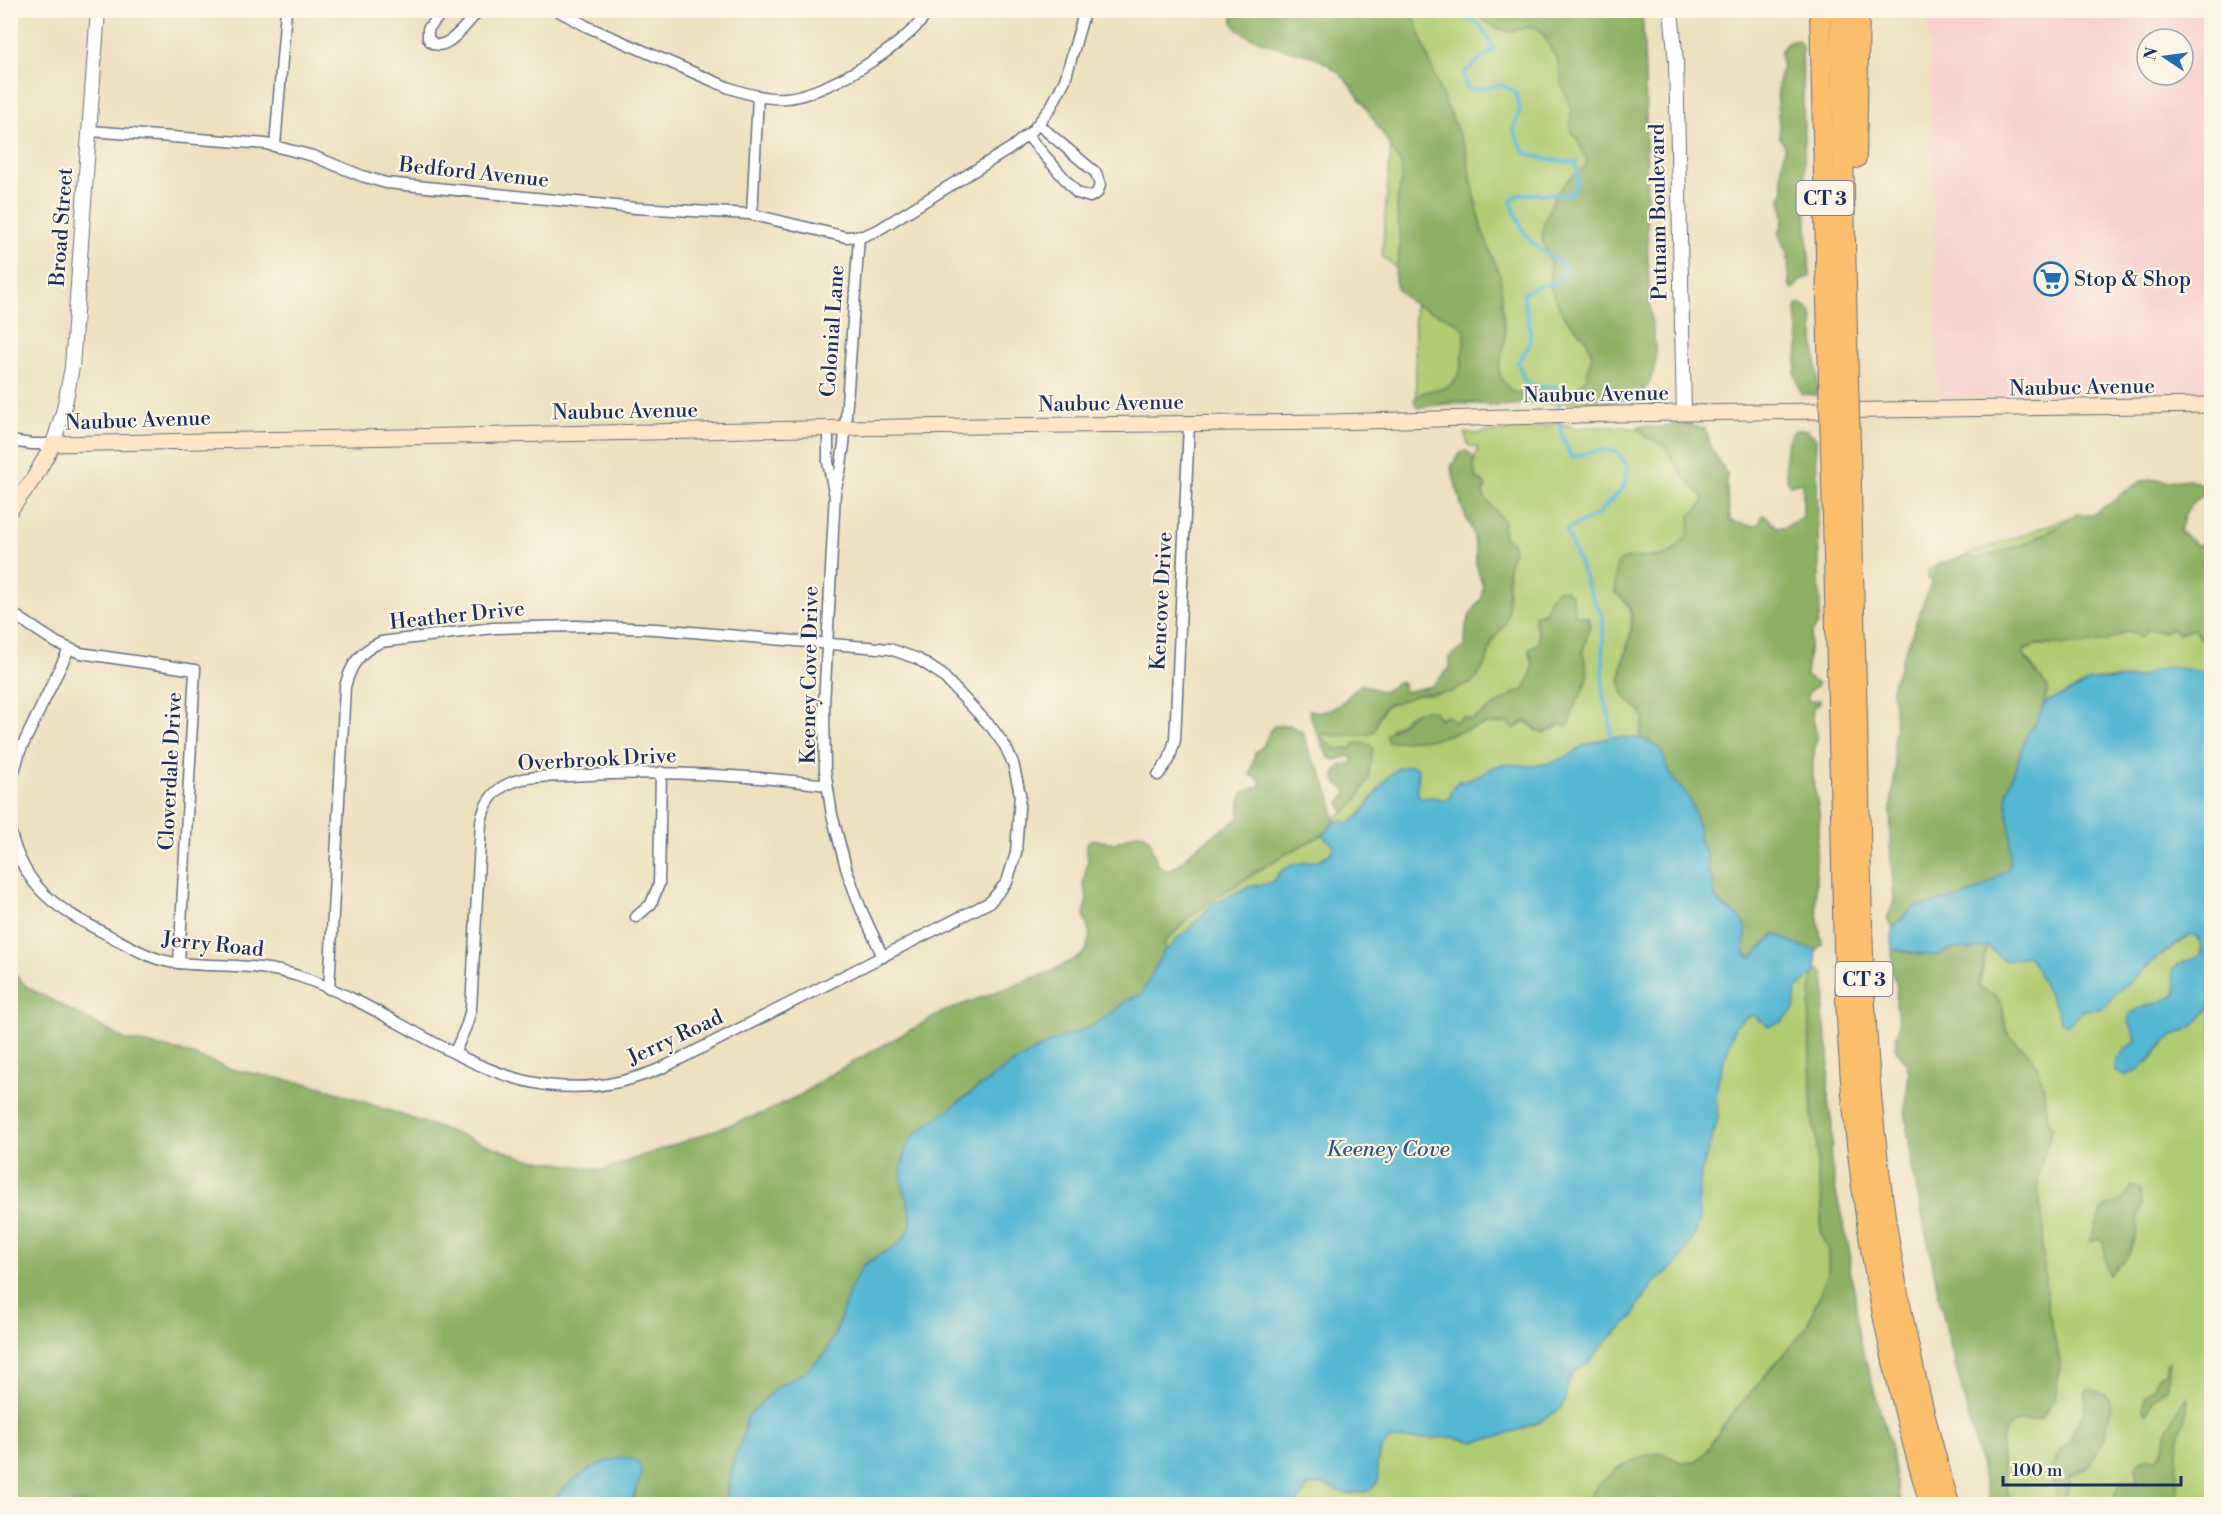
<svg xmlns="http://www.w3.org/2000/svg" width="2222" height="1515" font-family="'Libre Bodoni',serif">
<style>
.built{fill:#f7d0cc;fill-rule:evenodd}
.green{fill:#b0cc72;stroke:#667e68;stroke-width:1.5;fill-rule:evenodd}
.forest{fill:#8cb064;stroke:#547061;stroke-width:1.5}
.water{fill:#53b6d2;stroke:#377298;stroke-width:1.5}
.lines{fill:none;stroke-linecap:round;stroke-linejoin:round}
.stream{stroke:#53b6d2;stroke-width:4}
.minor-casing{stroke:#646d80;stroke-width:13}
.tertiary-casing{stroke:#646d80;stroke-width:16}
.secondary-casing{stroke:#646d80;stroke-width:17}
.motorway-casing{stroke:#646d80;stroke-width:22}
.minor{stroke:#fff;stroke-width:10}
.tertiary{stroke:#fff;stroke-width:14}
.secondary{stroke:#fde5c5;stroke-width:15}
.motorway{stroke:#fabe6d;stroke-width:20}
.motorway-bridge-casing{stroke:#646d80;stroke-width:22;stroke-linecap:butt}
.motorway-bridge{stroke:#fabe6d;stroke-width:20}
.labels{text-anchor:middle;stroke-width:4.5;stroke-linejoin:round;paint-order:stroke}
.shield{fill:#fcf5e5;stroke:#5e6a86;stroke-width:1.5}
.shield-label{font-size:20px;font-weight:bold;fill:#1b2f5e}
.street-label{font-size:21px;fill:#1b2f5e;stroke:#fcf5e5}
.poi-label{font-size:21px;fill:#1b2f5e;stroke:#fcf5e5;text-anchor:start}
.water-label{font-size:22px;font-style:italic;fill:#2c5881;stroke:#fcf5e5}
</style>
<rect width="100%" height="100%" fill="#fcf5e5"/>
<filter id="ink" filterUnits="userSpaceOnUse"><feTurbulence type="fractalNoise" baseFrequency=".0167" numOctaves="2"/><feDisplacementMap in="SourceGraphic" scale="12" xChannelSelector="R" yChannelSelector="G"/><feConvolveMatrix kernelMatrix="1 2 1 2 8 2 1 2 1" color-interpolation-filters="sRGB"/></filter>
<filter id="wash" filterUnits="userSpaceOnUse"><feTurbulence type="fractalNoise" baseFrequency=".008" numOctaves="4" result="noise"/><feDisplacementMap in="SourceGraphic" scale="24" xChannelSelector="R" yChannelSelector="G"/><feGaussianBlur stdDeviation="1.35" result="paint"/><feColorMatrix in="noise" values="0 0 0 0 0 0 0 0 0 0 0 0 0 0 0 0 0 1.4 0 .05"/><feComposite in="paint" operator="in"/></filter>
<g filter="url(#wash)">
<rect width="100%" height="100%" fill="#ede0be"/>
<!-- built -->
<path class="built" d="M1928 11H2211V392L1938 397ZM2147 39H2183V75H2147Z"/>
<!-- green -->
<g class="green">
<polygon points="1536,10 1640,25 1645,393 1609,402 1416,405 1414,284 1382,256 1391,144 1303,12 1278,11"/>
<path d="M1555 421 1576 428 1612 426 1639 429 1692 428 1689 482 1704 498C1703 508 1695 508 1691 517 1688 523 1692 529 1688 535 1672 563 1651 555 1625 559L1615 591C1618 598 1626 599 1629 608 1639 634 1617 659 1621 686 1624 704 1638 703 1643 716 1646 724 1639 730 1641 738L1611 737 1582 746C1572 760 1547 764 1531 766 1522 766 1512 764 1503 766 1488 770 1475 780 1459 780L1450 793V798L1445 800 1438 798H1420L1417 789 1419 773 1399 767 1383 783 1356 821 1346 823 1343 820 1335 822 1337 816C1352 808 1354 804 1362 789 1364 785 1368 781 1369 777 1370 767 1370 758 1373 749L1355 743 1351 749 1333 748 1323 739 1322 733 1331 735H1368L1376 726 1379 716 1386 706 1420 694H1436L1456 690 1461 686 1470 684 1494 636 1505 625 1509 576 1508 566 1514 551 1512 543 1505 538 1503 534V521L1484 497 1483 493 1486 487 1484 483 1476 478 1473 465 1478 448 1468 445 1465 433 1478 434 1552 425ZM1549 599 1560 724 1553 730 1537 731 1525 721 1518 727 1508 723 1487 724 1433 739 1392 728C1400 725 1402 721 1408 716 1416 709 1427 713 1437 714L1439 720 1456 722 1462 717 1472 720 1523 691 1531 675 1533 665 1529 654 1530 647 1538 645 1540 642 1534 621 1536 614 1545 612ZM1582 616 1589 618 1590 624 1583 651 1587 682 1582 693Z"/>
<polygon points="2081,513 2079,551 2211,550 2211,673 2167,667 2136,678 2098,679 2048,701 2043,707 2047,693 2031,663 2023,655 2024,651 2035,645 2051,645 2049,577 1928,579 1929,569"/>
<polygon points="1324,834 1325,838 1333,844 1332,852 1319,860 1294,864 1280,872 1275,880 1268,884 1251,886 1213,903 1170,948 1165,949 1165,942 1189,918 1213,899 1284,855"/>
<path d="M2192 935 2197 936C2205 949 2202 960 2186 961L2173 977 2177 987 2176 995 2162 1002 2148 1005 2128 1020 2133 1028 2136 1041 2122 1053 2148 1063 2168 1039 2193 1026 2211 1006V1504H2156L2141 1460 2136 1466 2137 1480 2130 1483H2122L2111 1504H2065L2070 1476 2086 1468 2105 1437 2111 1406 2088 1390C2084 1396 2087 1401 2085 1408 2082 1422 2071 1429 2070 1443 2059 1451 2051 1464 2052 1478 2052 1483 2055 1488 2057 1493L2053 1504H2011C2006 1487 1992 1439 2009 1426 2018 1420 2027 1421 2037 1420L2045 1413 2055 1398 2060 1361 2048 1311 2042 1245 2044 1230 2038 1188V1174L2052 1128 2048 1121 2042 1080 2037 1067 2028 1052 2011 1038 2006 1029 2002 1004 1996 996 1978 986C1983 977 1984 958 1987 946 2004 960 2005 963 2027 956L2031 959 2057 1010 2061 1022 2112 997 2157 958Z"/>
<path d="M1813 974 1809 1021 1812 1117 1817 1142V1172L1822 1201 1821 1233 1828 1251V1274L1806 1328 1723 1425 1729 1504H1297L1308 1486C1331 1481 1341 1498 1367 1491L1378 1469 1377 1463 1382 1447 1390 1440 1450 1437 1480 1441 1507 1434 1537 1423 1565 1400 1566 1388 1574 1372 1587 1364 1609 1339 1632 1318 1639 1304 1654 1283 1676 1265 1694 1237 1700 1218 1698 1204 1701 1173 1718 1118 1716 1098 1718 1079 1735 1026 1748 1016H1754L1760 1021 1781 1022 1794 1009 1796 990Z"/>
</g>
<!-- forest -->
<g class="forest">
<path d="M1232 11H1412L1438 86 1465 148 1482 230 1500 276 1505 338 1499 370 1501 378 1511 391 1526 395 1540 403 1496 406 1457 401 1418 408 1414 400C1421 392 1428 390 1439 389 1466 386 1462 352 1465 331 1451 311 1410 313 1397 287 1391 275 1399 263 1399 251 1401 236 1397 221 1397 205 1397 193 1403 182 1402 169 1401 160 1355 90 1346 80 1338 71 1324 61 1313 56 1297 53 1242 39 1234 25 1232 21 1233 15 1232 11Z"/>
<path d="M1471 11H1642C1649 109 1644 208 1650 307 1652 333 1663 363 1647 386 1633 406 1587 404 1565 402L1587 377 1592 355 1586 339 1563 315 1550 286V262L1542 239 1544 223 1556 194 1571 177 1584 168 1587 161 1577 139 1571 133 1570 125 1571 109 1562 86 1558 62 1542 33 1536 27H1528L1512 32 1496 28Z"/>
<polygon points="1798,40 1802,47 1805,189 1810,277 1801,280 1793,289 1790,287 1789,284 1788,256 1779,235 1784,219 1781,197 1784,189 1781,174 1785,148 1780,138 1777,102 1779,79 1782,69 1780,52 1788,42"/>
<polygon points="1800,303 1812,312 1818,387 1817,395 1801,394 1795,374 1799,342 1796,309 1797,304"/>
<path d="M1681 423 1705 429 1712 449 1727 475V492L1730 521 1752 526 1759 524 1763 515 1766 516 1778 528H1784L1803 517V486L1802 482 1789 485C1784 471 1782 439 1796 430H1807L1816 438 1820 615 1817 626 1811 634 1806 676 1818 684 1808 693V701L1820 700 1819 704 1813 708 1812 715 1817 736 1813 761V782L1820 816 1816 855V907L1822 944 1816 950 1796 945 1774 935 1752 957 1747 956 1744 950 1746 932 1731 912 1715 898 1713 880 1708 873V857L1699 840 1698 825 1691 803 1686 793 1675 782 1667 767 1656 744 1641 738C1639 730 1646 724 1643 716 1638 703 1624 704 1621 687 1618 663 1646 616 1623 598 1621 596 1618 595 1615 593L1616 567 1620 561 1632 558 1662 557 1671 553 1688 535 1690 516C1695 509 1704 507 1704 498L1680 472 1664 445 1646 437 1638 428 1640 426 1659 427Z"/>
<path d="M1465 451 1471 454C1475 462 1473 469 1476 478L1485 485 1483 493 1484 497 1503 521V534L1505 538 1512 543 1514 551 1508 566V614L1505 625 1492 641 1487 661 1477 678 1470 684 1461 686 1452 692 1420 694 1386 706 1379 716 1375 730 1368 735H1331L1322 733 1323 739 1335 749H1351L1357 743 1369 744 1373 748 1371 755 1372 761 1369 767V778L1356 802 1343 813 1340 802 1348 792 1336 782 1334 774 1340 766 1352 763 1354 760 1350 756 1335 760 1329 758 1314 726 1309 710C1332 718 1346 699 1361 684L1383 692 1400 682 1403 684 1404 692 1432 686 1449 669V657L1465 646 1466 625 1470 615 1482 597 1483 586 1476 564V551L1473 533 1462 507 1451 467 1459 454Z"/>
<path d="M2150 479 2168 481 2189 479 2206 486 2205 496C2188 500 2184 516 2180 531L2195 544 2200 545 2211 539V638H2200L2194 629 2179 634 2172 628 2165 632 2147 630 2140 638C2127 624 2119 638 2106 641 2100 642 2094 643 2087 644 2069 648 2041 639 2025 649L2023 655 2048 688 2043 707 2036 723 2028 732 2007 792V811L2011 835 2010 868 1981 889 1963 897 1910 910 1893 927 1887 918 1893 905 1894 898 1890 845 1891 804 1895 773 1894 736 1896 729 1892 690 1894 681 1938 564 1967 556 1976 559 2023 545 2059 526 2076 514 2092 515 2116 499 2121 494 2141 481Z"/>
<path d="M1557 590H1565L1572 595 1575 615 1589 618 1590 624 1583 651 1588 675 1582 693 1573 708 1570 724 1567 726 1560 724C1535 739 1546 732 1525 721L1514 729 1508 723 1487 724 1433 739 1388 742 1386 735C1391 729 1397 728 1402 723 1414 712 1418 708 1434 711L1439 719 1446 715 1455 722 1462 717 1472 720 1518 691H1523L1531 675 1533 665 1529 649 1540 642 1534 616 1545 612 1549 599Z"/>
<path d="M1289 725 1303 732 1312 760 1320 769 1328 791 1333 804 1334 821 1324 834 1284 855 1213 899 1189 918 1165 942V949L1141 995 1127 1000 1111 1014 1090 1027 1051 1042 1010 1065 960 1101 904 1154 902 1181 911 1215V1226L906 1235 899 1244 863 1265 851 1287 836 1331 825 1354 806 1371 776 1388 747 1417 743 1436 733 1464 725 1504H630L636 1493 590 1468 549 1504H11L10 969 27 987 126 1040 181 1051 231 1069 319 1086 525 1158 603 1170 766 1112 802 1094 828 1076 943 1012 1052 971 1080 956 1086 951 1090 936 1084 914 1087 898 1083 883 1088 860 1086 844 1092 839 1115 843 1137 833 1145 834 1150 840 1157 864 1168 871 1181 863 1195 848 1239 818C1241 809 1237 795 1248 790 1254 788 1256 790 1261 784L1259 779 1250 775 1255 753 1263 746 1271 729 1275 726Z"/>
<path d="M1987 946 1978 986 1996 996 2002 1004 2006 1029 2011 1038 2028 1052 2037 1067 2042 1080 2048 1121 2052 1128 2038 1174V1188L2044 1230 2042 1245 2048 1311 2060 1361 2055 1398 2040 1419C2030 1423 2019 1418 2009 1426 1993 1439 2006 1487 2011 1504H1990L1943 1315 1912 1166 1905 1110 1909 1073 1905 1060 1896 1050 1895 1046 1899 1024 1896 1006 1897 985 1892 974V949L1920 955H1938L1955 948 1971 950Z"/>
<polygon points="1817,970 1824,972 1826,995 1823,1015 1829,1052 1828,1102 1832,1124 1831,1161 1835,1188 1850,1253 1849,1271 1854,1287 1859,1338 1890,1444 1895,1479 1902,1504 1588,1504 1591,1493 1598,1485 1619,1467 1649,1454 1660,1453 1684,1463 1696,1462 1705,1453 1723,1425 1806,1328 1828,1274 1828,1251 1821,1233 1822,1201 1817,1172 1817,1142 1812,1117 1809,1021 1813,974"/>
<polygon points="2131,1186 2140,1189 2142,1206 2138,1216 2138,1227 2131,1249 2123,1263 2117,1266 2109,1275 2105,1259 2104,1241 2100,1239 2089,1242 2104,1207 2122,1201"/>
<path d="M2170 1361 2167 1387 2155 1397 2147 1414 2144 1410 2145 1396C2147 1393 2149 1392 2152 1389 2157 1382 2154 1375 2165 1372L2167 1363Z"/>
<path d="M2091 1389 2104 1394 2109 1399 2111 1406 2105 1437 2090 1465 2070 1476 2065 1504H2053L2057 1493C2055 1488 2052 1483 2052 1478 2051 1464 2059 1451 2070 1443 2071 1427 2084 1422 2086 1406 2087 1401 2085 1396 2086 1391Z"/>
<path d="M2187 1397C2190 1411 2180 1428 2178 1443 2175 1463 2177 1484 2178 1504H2111L2121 1483 2124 1481 2130 1483 2137 1480C2137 1476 2136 1473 2136 1469 2136 1457 2149 1458 2157 1458 2169 1448 2162 1443 2167 1431 2172 1420 2179 1406 2187 1397Z"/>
</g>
<!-- water -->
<g class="water">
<path d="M2171 667 2211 673V1006L2193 1026 2168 1039 2140 1069 2125 1076 2116 1072 2115 1063 2122 1053 2136 1041C2135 1032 2127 1023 2129 1015 2143 1003 2161 1005 2176 995 2179 986 2171 978 2173 968 2184 956 2214 965 2197 936H2188L2157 958 2112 997 2106 1006 2099 1009 2083 1010 2068 1025 2061 1022 2057 1010 2031 959 2027 956C1999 964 2008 963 1987 946L1971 950 1955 948 1934 956 1892 949V929L1914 907 1963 897 1981 889 2009 868 2011 835 2007 811V792L2028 732 2036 723 2043 707 2048 701 2073 691 2091 681 2136 678 2159 669Z"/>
<path d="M1611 737 1641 738 1660 747 1667 767 1675 782 1686 793 1691 803 1698 825 1699 840 1708 858V873L1713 880 1715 898 1722 906 1740 917 1744 923 1746 932 1744 950 1747 956 1752 957C1761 951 1767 937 1777 935L1796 945 1816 950 1817 970 1796 990 1794 1009 1792 1012 1781 1022 1769 1026 1754 1016H1748L1735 1026 1718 1079 1716 1098 1718 1118 1701 1173 1698 1204 1700 1218 1694 1237 1676 1265 1654 1283 1639 1304 1632 1318 1609 1339 1587 1364 1574 1372 1568 1381 1565 1400 1561 1408 1537 1423 1507 1434 1475 1442 1451 1437 1390 1440 1383 1447 1380 1452 1377 1463 1379 1478 1377 1482 1373 1488 1367 1491 1347 1494 1322 1484 1308 1486 1297 1504H725L733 1464 743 1436 747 1417 776 1388 806 1371 825 1354 836 1331 851 1287 863 1265 899 1244 906 1235 911 1226V1215L902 1181 901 1170 907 1145 915 1134 1010 1065 1051 1042 1090 1027 1111 1014 1127 1000 1141 995 1165 949 1170 948 1176 939 1189 929 1213 903 1251 886 1268 884 1275 880 1280 872 1294 864 1319 860 1332 852 1333 844 1325 838 1324 834 1337 821 1343 820 1346 823C1374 816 1378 768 1411 765L1418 769 1417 789 1420 798 1433 797 1445 800 1450 798C1453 779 1457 784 1472 779 1480 776 1488 769 1497 766 1507 763 1520 765 1530 766 1543 766 1574 757 1582 746Z"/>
<path d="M624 1457 638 1461 642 1474 630 1504H549C569 1481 594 1462 624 1457Z"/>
</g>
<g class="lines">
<!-- stream -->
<g class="stream">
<path d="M1446 10C1475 22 1480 18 1494 49L1464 73 1466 87 1472 90 1502 85 1515 91 1520 109 1513 130 1525 153 1546 159 1576 163 1578 181 1572 194H1519L1511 201C1524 239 1530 246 1565 265L1564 273 1555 283 1537 286 1523 294 1530 329V343L1518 363 1525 381 1537 387 1556 386 1559 411"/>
<polyline points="1560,418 1562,435 1571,457 1601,450 1617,451 1628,468 1624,487 1597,515 1566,530 1591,594 1603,617 1603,695 1610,720 1611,737"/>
</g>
</g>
</g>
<g filter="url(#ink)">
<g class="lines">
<defs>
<g id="minor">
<path d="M444 10 428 29V38C442 60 468 22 479 10"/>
<path d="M557 10 588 27 727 87C746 94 766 100 786 98 824 96 910 44 929 10"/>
<polyline points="90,131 266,144 313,156 362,176 386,183 636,208 750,214 846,237 863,236 878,230 1011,148 1033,130 1051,107 1065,80 1085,10"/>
<polyline points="1027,135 1077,193 1090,197 1097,193 1100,185 1096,173 1038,124"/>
<polyline points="275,146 286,10"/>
<polyline points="752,215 758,96"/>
<polyline points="859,237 844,444 840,472 835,492 824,706 825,770 832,815 847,871 861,909 883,957"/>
<polyline points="828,428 828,462 834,492"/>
<polyline points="10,441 32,444 53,444"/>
<polyline points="10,612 57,643 80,653 195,670 179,963"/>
<polyline points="1158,775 1169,760 1175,740 1189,424"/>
<polyline points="10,785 20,751 69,649"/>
<path d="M10 830C25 892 60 910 112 937 131 947 149 958 170 962 214 968 259 962 301 977 430 1022 516 1132 664 1067L990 902 1007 882 1016 853 1020 794 1013 763 1005 746 992 728 941 674 918 659 890 649 656 629 576 626 493 628 381 642C360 651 350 666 345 687L329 989"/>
<polyline points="636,917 651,904 659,884 661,772"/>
<path d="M455 1052 467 1024 471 1009 481 822C484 806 492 792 506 785 524 775 549 777 569 776 656 770 741 774 827 785"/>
</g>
<g id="tertiary">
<polyline points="1671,10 1676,62 1684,413"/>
<polyline points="53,444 64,409 72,367 98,10"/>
</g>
<polyline id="secondary" points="10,510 34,478 53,444 900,427 1331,422 1617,414 2212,405"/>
<g id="motorway">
<polyline points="1820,10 1829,381"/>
<polyline points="1840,10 1848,380"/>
<polyline points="1856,158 1859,10"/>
<path d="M1831 445C1834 569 1838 692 1841 815 1843 928 1845 1041 1858 1153 1871 1272 1896 1389 1930 1504"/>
<path d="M1850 445C1853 574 1856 702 1860 831 1862 938 1864 1046 1877 1153 1890 1272 1915 1389 1949 1504"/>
</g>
</defs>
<!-- minor casing -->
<use href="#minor" class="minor-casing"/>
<!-- tertiary casing -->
<use href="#tertiary" class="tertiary-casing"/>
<!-- secondary casing -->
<use href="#secondary" class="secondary-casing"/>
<!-- motorway casing -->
<use href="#motorway" class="motorway-casing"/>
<!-- minor -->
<use href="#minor" class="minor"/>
<!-- tertiary -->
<use href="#tertiary" class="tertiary"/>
<!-- secondary -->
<use href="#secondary" class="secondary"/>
<!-- motorway -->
<use href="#motorway" class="motorway"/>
<defs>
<g id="motorway-bridge">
<polyline points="1848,380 1850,445"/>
<polyline points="1829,381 1831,445"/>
</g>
</defs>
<!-- motorway-bridge casing -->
<use href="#motorway-bridge" class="motorway-bridge-casing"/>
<!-- motorway-bridge -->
<use href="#motorway-bridge" class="motorway-bridge"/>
</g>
</g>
<!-- icons -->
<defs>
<symbol id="supermarket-ring" viewBox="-11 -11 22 22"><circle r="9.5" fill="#fcf5e5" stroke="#1f6fb2" stroke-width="1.5"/><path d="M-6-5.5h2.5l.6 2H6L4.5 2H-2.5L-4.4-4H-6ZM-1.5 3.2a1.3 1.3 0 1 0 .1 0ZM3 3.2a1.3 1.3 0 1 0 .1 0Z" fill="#1f6fb2"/></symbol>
</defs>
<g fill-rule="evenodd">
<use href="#supermarket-ring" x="2032" y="260" width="38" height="38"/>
</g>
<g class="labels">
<!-- shield labels -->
<g class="shield">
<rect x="1796.5" y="181" width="57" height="34" rx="4.5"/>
<rect x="1835.5" y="962" width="57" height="34" rx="4.5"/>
</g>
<g class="shield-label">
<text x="1825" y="205">CT 3</text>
<text x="1864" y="986">CT 3</text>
</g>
<!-- street labels -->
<g class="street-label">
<text transform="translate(474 172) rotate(6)" y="7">Bedford Avenue</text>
<text transform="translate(1658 212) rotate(-91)" y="7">Putnam Boulevard</text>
<text transform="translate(61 227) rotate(-86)" y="7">Broad Street</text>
<text transform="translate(832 331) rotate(-86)" y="7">Colonial Lane</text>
<text transform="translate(2082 387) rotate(-1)" y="7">Naubuc Avenue</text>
<text transform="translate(1596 394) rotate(-1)" y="7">Naubuc Avenue</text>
<text transform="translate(1111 403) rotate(-1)" y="7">Naubuc Avenue</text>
<text transform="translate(625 411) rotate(-1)" y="7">Naubuc Avenue</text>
<text transform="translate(138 420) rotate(-2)" y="7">Naubuc Avenue</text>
<text transform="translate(1161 601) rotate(-87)" y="7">Kencove Drive</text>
<text transform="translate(457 615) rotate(-6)" y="7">Heather Drive</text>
<text transform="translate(809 675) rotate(-89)" y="7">Keeney Cove Drive</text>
<text transform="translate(597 759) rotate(-3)" y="7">Overbrook Drive</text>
<text transform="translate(170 771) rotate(-87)" y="7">Cloverdale Drive</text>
<text transform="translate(213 944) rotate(6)" y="7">Jerry Road</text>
<text transform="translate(675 1037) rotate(-25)" y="7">Jerry Road</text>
</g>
<!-- poi labels -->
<g class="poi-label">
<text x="2074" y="286">Stop &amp; Shop</text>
</g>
<!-- water labels -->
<g class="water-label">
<text x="1388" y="1156">Keeney Cove</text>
</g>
</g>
<!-- margin -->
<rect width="2222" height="1515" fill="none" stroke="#fcf5e5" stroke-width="36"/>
<!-- north arrow -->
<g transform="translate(2165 57) rotate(283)"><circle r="28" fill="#fcf5e5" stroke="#a2a6af" stroke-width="1.5"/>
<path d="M0-4.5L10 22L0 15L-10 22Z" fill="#1f6fb2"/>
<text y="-9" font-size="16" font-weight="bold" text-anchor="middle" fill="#1b2f5e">N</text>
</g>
<!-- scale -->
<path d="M2003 1476v9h178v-9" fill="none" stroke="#1b2f5e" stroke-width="3"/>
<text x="2012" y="1476" font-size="18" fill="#1b2f5e" stroke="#fcf5e5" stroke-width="4.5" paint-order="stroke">100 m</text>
</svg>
